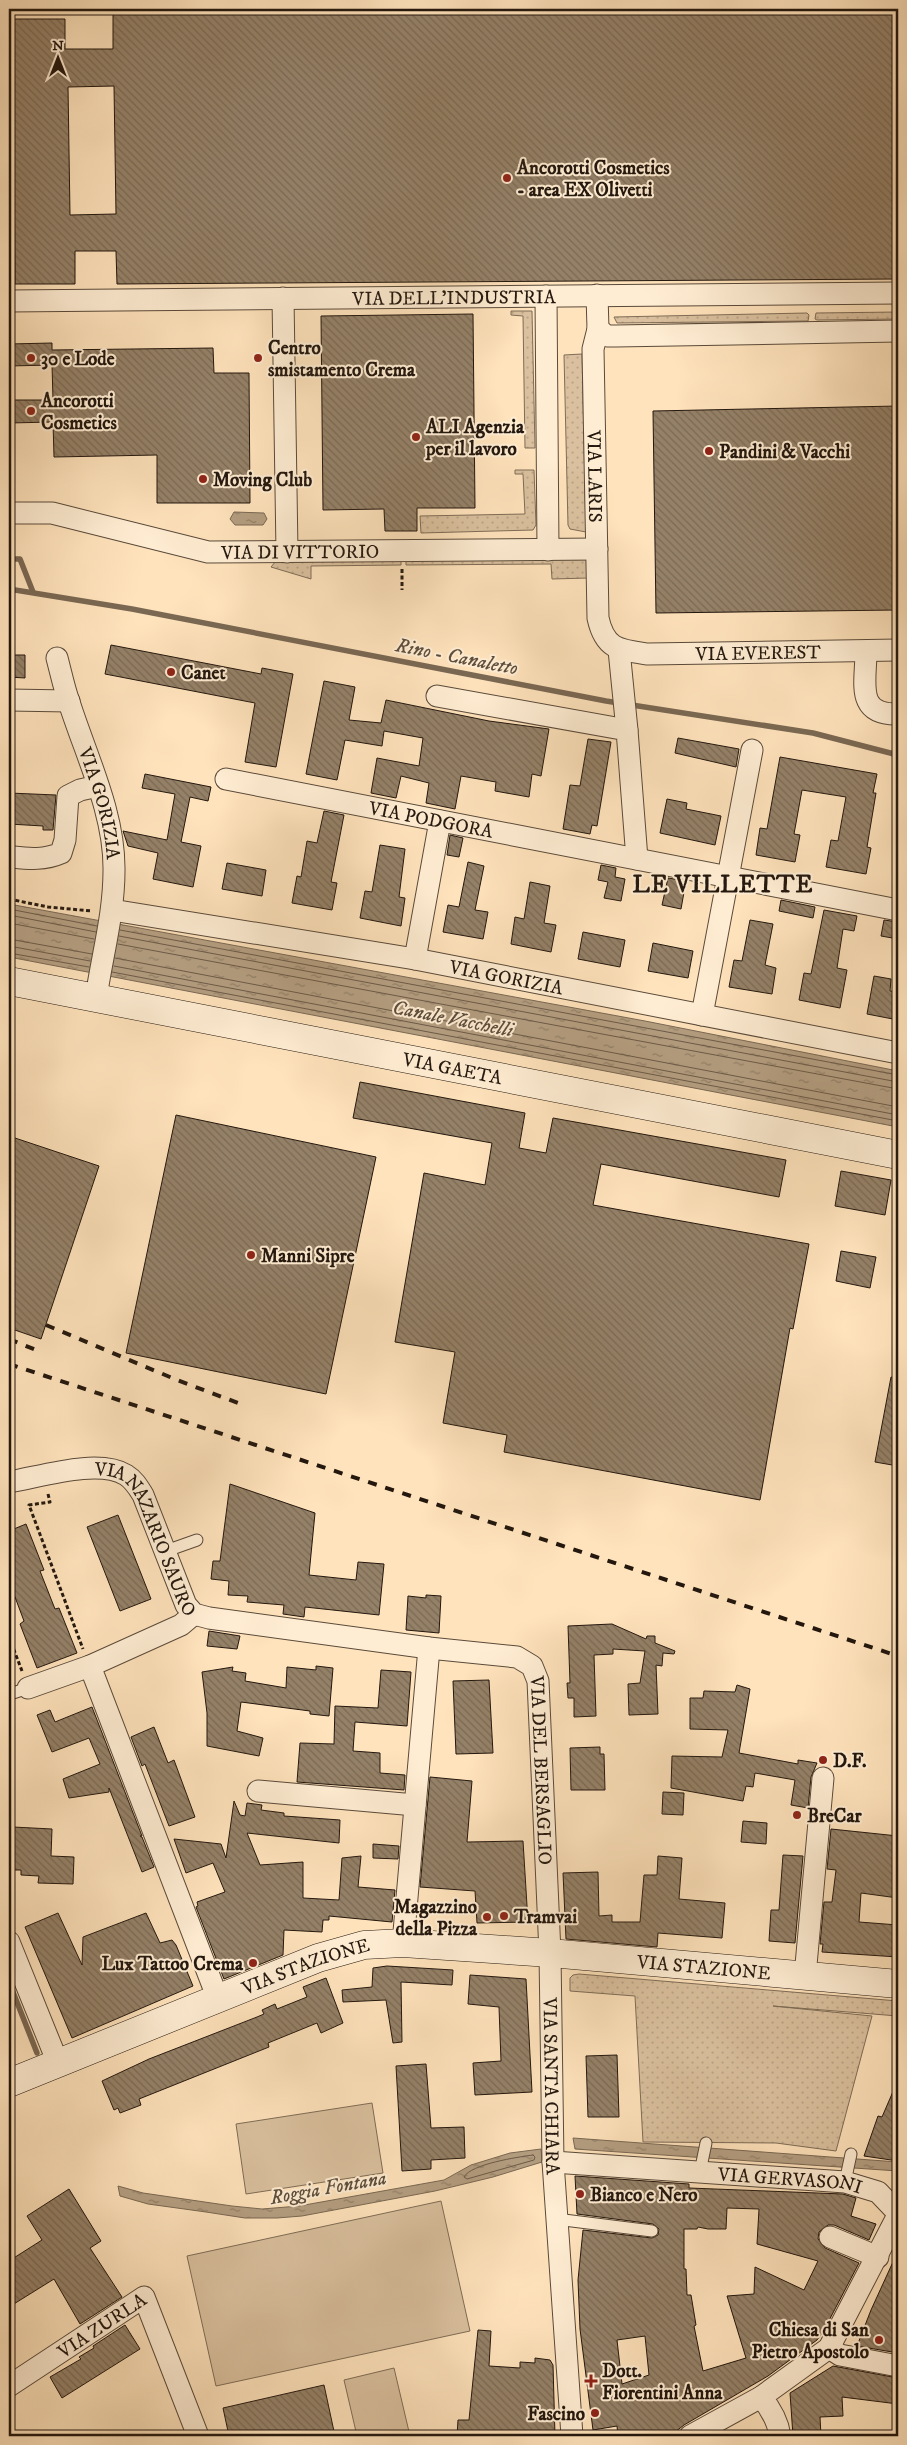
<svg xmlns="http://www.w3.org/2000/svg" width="907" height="2445" font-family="'IM FELL DW Pica',serif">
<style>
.grass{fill:url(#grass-dots);stroke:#7e6c56}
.park{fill:#dac09e;stroke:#7e6c56}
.water{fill:url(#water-ripples);stroke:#7a6853}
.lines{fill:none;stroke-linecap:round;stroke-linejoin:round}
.shore{stroke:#6c5a48;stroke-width:1}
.stream{stroke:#7a6853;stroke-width:5.5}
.building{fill:url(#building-back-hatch);stroke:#23170e;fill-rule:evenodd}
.lane-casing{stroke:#5a4a3a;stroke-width:13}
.street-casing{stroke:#5a4a3a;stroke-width:23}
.secondary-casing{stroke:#23170e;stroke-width:29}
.path{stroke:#23170e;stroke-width:3;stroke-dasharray:4 2.5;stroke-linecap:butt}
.lane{stroke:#ffedd3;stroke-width:11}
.street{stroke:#ffedd3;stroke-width:21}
.secondary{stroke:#ffedd3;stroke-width:28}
.rail{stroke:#23170e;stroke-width:4;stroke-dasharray:9 9;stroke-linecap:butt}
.poi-dot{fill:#8f2418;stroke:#ffedd3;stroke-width:2}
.labels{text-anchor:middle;stroke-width:4;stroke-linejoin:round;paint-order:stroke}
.poi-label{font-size:19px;font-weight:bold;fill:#23170e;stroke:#ffedd3;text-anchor:start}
.street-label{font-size:19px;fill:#23170e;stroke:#ffedd3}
.water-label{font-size:20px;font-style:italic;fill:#5d4d3c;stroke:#ffedd3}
.district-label{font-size:24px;font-weight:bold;letter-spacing:1px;fill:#23170e;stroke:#ffedd3}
</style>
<defs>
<pattern id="grass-dots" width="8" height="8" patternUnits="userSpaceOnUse" patternTransform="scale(1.25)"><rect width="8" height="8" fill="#dac09e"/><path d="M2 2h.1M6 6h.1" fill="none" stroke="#bba487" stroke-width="1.8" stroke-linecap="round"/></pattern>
<pattern id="water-ripples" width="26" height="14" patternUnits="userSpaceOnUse" patternTransform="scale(1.25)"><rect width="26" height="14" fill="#b49e81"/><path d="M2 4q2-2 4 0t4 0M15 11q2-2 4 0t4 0" fill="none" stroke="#928068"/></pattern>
<pattern id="building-back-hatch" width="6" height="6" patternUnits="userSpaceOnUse" patternTransform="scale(1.25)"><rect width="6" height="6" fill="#958168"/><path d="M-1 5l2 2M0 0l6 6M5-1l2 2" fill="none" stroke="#796954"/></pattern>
</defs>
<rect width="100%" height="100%" fill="#ffe3bc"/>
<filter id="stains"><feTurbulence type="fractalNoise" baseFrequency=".004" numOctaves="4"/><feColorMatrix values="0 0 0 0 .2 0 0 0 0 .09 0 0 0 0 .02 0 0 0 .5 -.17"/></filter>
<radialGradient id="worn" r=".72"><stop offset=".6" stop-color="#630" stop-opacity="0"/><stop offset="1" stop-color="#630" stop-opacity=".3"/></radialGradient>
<!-- grass -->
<g class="grass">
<polygon points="511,311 532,311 535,448 525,448 523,316 511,315"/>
<polygon points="898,312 898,319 817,320 815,319 816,313"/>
<polygon points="807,313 809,315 808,321 617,323 614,317"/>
<polygon points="582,354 586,532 570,529 568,525 564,355"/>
<polygon points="515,470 534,470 536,525 533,530 421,533 420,516 525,514 523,474 515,474"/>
<polygon points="588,559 588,578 552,579 551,564 406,565 406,560"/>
<polygon points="401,560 401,565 311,566 311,579 271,567 276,561"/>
<polygon points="579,1974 898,2001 898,2016 773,2006 872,2016 836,2151 776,2143 643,2142 635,1996 570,1991 570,1978 573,1975"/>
</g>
<!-- park -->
<g class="park">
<polygon points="372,2103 383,2173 246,2194 236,2124"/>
<polygon points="441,2201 470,2331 216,2386 187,2256"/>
<polygon points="394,2368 410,2436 357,2436 344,2380"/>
</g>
<!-- water -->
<g class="water">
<polygon points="234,512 264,513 267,519 263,525 235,525 230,519"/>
<polygon points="9,904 645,1021 898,1071 898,1127 9,957"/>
<polygon points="573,2138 898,2162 898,2171 575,2149"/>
<polygon points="541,2149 542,2162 493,2177 435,2191 302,2216 277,2218 245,2218 206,2212 148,2204 120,2196 118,2186 143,2193 232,2206 262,2209 299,2206 444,2180 471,2165 510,2153"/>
</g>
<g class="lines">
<!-- shore -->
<g class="shore">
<polyline points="9,909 97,926"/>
<polyline points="9,915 96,932"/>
<polyline points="9,923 94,939"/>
<polyline points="120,930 898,1075"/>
<polyline points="119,936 898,1082"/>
<polyline points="9,939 92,954"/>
<polyline points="118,944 898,1089"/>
<polyline points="9,946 90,961"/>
<polyline points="9,953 89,967"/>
<polyline points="115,958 898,1107"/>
<polyline points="114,966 898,1115"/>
<polyline points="112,972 898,1121"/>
<path d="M533 2155 535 2157 534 2160 467 2179 464 2177C471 2164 518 2157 533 2155Z"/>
</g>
<!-- stream -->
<g class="stream">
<polyline points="9,559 20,559 33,592"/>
<polyline points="9,589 132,609 606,701 813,733 898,755"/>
<polyline points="9,1982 37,2053"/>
</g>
</g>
<!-- building -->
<g class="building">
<path d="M466 9H898V279L117 284 116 251H75V284H15L13 19H65V49H113V14L466 12ZM114 86 116 214 70 215 68 87Z"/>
<polygon points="473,314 475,508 417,508 417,531 385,531 384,509 323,510 321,316"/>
<polygon points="52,343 52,350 213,348 214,373 249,373 250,503 157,503 157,455 54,457 53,422 9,423 9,400 53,400 52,365 9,366 9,344"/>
<polygon points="898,406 898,610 656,613 653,411"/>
<polygon points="111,645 261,674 262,668 293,674 276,767 245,762 255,703 105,674"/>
<polygon points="9,655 25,655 25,678 9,677"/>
<polygon points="324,681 355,687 349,720 381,723 386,700 489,721 549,729 541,776 532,774 529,797 495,791 496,782 461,776 455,809 426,803 429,783 401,776 396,798 371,793 377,758 419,766 423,738 384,731 382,746 345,740 337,780 306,774"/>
<polygon points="678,738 739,749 736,767 675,753"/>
<polygon points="588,739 611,742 597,826 592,825 590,834 563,829 570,785 580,786"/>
<polygon points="780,757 877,774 873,793 876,793 867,847 871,848 866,874 826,867 831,840 838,841 846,797 802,790 794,834 800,835 795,862 756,855 760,828 767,829"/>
<polygon points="145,774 211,787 208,801 190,797 181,842 201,846 193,887 153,879 158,853 128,846 123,831 167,840 175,794 142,788"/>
<polygon points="9,793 56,795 53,830 43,830 43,826 9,824"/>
<polygon points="667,799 687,803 686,809 721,816 715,845 660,833"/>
<polygon points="324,811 344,815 331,882 337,883 332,910 292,903 297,876 301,877 307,841 317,843"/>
<polygon points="450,835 463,838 459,857 447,855"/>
<polygon points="380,845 405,849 399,897 405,898 401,926 360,918 365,891 372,892"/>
<polygon points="468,862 484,866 475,910 488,912 483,939 443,932 448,905 459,907"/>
<polygon points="227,863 266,870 262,896 222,889"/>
<polygon points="601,865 616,868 615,877 625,879 621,901 604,898 608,882 598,880"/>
<polygon points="668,878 686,881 681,909 662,905"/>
<polygon points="530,882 550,886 544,923 556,925 551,952 511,944 515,917 524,919"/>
<polygon points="781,900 815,907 813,918 779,911"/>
<polygon points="824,910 857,916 854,931 843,929 837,968 847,970 840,1008 799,1000 804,973 811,974"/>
<polygon points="750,920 773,924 765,965 776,968 772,994 729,987 734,960 742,961"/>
<polygon points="884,920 898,922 898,939 881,936"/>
<polygon points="583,932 625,940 620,967 578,959"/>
<polygon points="653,943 693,951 688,978 648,971"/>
<polygon points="874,976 891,979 890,991 898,992 898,1020 867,1014"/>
<polygon points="360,1082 525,1113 519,1148 546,1153 553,1118 786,1160 779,1197 601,1164 593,1205 809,1244 793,1329 790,1328 760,1500 504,1452 507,1435 443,1423 455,1352 395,1342 424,1173 485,1185 492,1143 353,1118"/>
<polygon points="176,1115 376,1157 326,1394 126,1353"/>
<polygon points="9,1136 99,1166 41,1339 9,1328"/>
<polygon points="841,1171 891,1180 885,1215 835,1206"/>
<polygon points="841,1251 876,1257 870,1288 836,1281"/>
<polygon points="891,1377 898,1378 898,1466 875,1462"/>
<polygon points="230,1484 315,1513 309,1575 356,1580 358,1562 384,1564 379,1615 305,1607 304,1617 283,1614 284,1605 247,1602 248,1596 228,1595 229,1581 211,1579 213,1561 220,1561"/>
<polygon points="118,1515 151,1599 120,1611 87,1527"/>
<polygon points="26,1524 44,1570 40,1571 55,1609 59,1608 77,1653 37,1668 20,1624 24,1621 9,1581 9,1531"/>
<polygon points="426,1595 441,1596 439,1633 406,1630 408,1596 426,1598"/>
<polygon points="612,1624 646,1639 647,1636 655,1636 655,1643 675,1651 674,1654 663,1653 662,1666 656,1665 658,1714 629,1715 628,1684 640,1683 645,1651 613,1649 613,1654 594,1655 596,1716 574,1717 574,1698 568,1698 567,1683 570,1683 568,1626"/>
<polygon points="209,1631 240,1636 237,1649 207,1646"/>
<polygon points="316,1666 333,1668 329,1716 310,1714 310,1711 241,1702 237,1731 263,1738 259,1756 207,1746 207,1713 202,1672 233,1667 232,1671 246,1673 245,1681 286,1688 287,1667 316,1670"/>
<polygon points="381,1670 411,1672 407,1726 355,1722 353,1751 380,1753 380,1773 405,1775 404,1790 297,1782 300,1743 334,1744 335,1706 378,1708"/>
<polygon points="489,1680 493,1753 456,1754 453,1681"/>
<polygon points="737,1685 750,1689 739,1753 798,1764 798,1760 817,1763 811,1777 808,1808 791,1805 795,1780 755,1773 753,1787 746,1786 743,1801 671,1788 672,1756 722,1757 728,1730 690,1729 690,1698 703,1698 704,1691 735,1692"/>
<polygon points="92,1707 142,1836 140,1836 142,1837 154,1867 142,1872 109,1788 109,1792 69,1798 63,1779 100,1764 89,1738 52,1752 37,1715 50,1710 55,1722"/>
<polygon points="154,1727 168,1763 174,1760 195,1817 169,1826 145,1764 142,1766 131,1737"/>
<polygon points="600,1747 600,1754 604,1754 605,1790 571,1790 570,1748"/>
<polygon points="430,1777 472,1781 467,1842 523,1841 528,1922 477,1923 475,1891 420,1887"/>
<polygon points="663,1792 684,1793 683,1815 662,1814"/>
<polygon points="234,1801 240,1815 245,1816 247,1803 262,1805 261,1810 284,1813 284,1816 340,1820 339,1843 247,1833 260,1865 303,1862 303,1898 339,1900 342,1858 361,1856 358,1887 395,1890 392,1922 329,1916 329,1920 323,1920 322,1932 284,1930 283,1955 224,1979 196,1907 198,1906 197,1902 225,1892 213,1863 186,1873 174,1839 221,1844 226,1858"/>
<polygon points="743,1821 767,1823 766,1844 741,1842"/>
<polygon points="13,1827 52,1829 51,1856 74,1857 73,1884 38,1883 39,1876 21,1875 21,1870 11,1870"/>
<polygon points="831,1829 898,1836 898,1898 861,1893 859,1922 898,1925 898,1957 822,1952 823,1944 820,1944 824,1902 832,1902 836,1870 827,1869"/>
<polygon points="373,1844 399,1846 398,1859 373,1858"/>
<polygon points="783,1855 803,1856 795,1943 769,1941 771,1910 779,1910"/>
<polygon points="658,1856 682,1858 679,1899 725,1903 722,1938 658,1933 657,1947 566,1939 563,1873 598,1872 599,1916 612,1915 612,1922 640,1922 644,1875 657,1875"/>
<polygon points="58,1913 82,1965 83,1937 146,1913 160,1943 172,1940 176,1945 193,1986 72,2038 25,1927"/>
<polygon points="387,1966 453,1970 452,1985 401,1982 402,2042 393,2043 386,2000 343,2002 342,1990 372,1987 373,1968"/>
<polygon points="470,1975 526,1979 532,2092 475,2095 473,2063 501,2061 499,2007 468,2004"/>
<polygon points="326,1978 343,2023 321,2033 317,2023 268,2043 269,2047 139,2099 141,2105 120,2113 118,2108 114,2110 102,2081 149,2059 257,2017 264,2014 262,2010 275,2004 277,2009 307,1997 303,1987"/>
<polygon points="617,2055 619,2117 588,2117 586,2056"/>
<polygon points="426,2064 431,2128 464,2127 465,2158 431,2160 431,2169 402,2171 396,2066"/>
<polygon points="898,2080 898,2161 864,2156 878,2116 882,2117"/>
<path d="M575 2176 689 2184V2188L843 2194 856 2198 851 2216 876 2224 869 2240 834 2225H828L819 2232 818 2239 825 2248 859 2263 823 2332 817 2340 768 2376 684 2425 670 2436H618L617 2426 593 2430 580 2329 578 2280 583 2230 652 2238 658 2235 659 2229 653 2224 577 2214ZM727 2208 759 2209 757 2244 818 2261 804 2290 755 2267 754 2294 727 2296 746 2358 703 2371 694 2326 696 2325 691 2295H687L686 2269H684V2229H697L698 2227 708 2229H726ZM645 2336 649 2375 622 2384 617 2340Z"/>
<polygon points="69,2189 101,2241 90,2248 122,2297 80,2324 54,2279 9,2307 9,2261 42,2240 27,2216"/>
<polygon points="898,2251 898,2353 857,2346 871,2310"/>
<polygon points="125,2325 140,2349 62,2398 50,2377 81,2359 79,2357 94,2348 93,2346"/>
<polygon points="478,2330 491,2331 489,2366 520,2368 520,2362 535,2363 535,2358 550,2360 553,2365 555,2436 457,2436 458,2420 469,2420"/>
<polygon points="833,2366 898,2378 898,2404 842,2397 843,2416 820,2417 821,2436 793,2436 790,2393"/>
<polygon points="324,2385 335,2436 229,2436 223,2408"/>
</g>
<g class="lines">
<defs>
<g id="lane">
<polyline points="166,1551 197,1540"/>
<polyline points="10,1694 28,1688"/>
<polyline points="700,2172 706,2143"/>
<polyline points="845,2182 851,2154"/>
<polyline points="556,2219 652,2231"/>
</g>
<g id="street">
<path id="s1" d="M597 295 598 329 593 349 598 618C605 650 620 650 648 654L898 650"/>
<polyline points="546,296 548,550"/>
<polyline points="283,298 287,552"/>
<path id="s2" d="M9 301 898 293"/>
<polyline points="598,329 607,336 616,336 898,331"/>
<path id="s3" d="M9 513H52L208 552 597 549"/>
<polyline points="619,650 627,730"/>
<path d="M866 651C866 683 855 715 898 714"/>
<path id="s4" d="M57 658C61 673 64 688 69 702 86 756 115 813 114 871 114 914 102 956 96 998"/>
<polyline points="437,696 627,730 637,859"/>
<polyline points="9,700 69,701"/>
<path id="s5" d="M226 779 898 910"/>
<path d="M13 857C30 859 45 860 61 853L65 840 68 796 80 790 98 786"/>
<path id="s6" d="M112 910 415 959 898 1053"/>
<polyline points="415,959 440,821"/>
<polyline points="702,1015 752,750"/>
<path id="s7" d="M9 1482C40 1477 98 1458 126 1475 134 1480 138 1487 143 1495L186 1605 194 1614 209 1618 429 1648 517 1657 532 1666 538 1681 550 1953 553 2162 572 2436"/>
<polyline points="194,1614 181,1625 90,1666 218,1999"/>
<polyline points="28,1688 90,1666"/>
<polyline points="258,1791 415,1805"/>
<polyline points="9,1942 58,2063"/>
<polyline points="403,1943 429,1648"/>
<polyline points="805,1976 823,1778"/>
<path id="s8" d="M553 2162 845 2182 878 2192 898 2213"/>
<polyline points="830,2237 878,2257"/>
<polyline points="829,2348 840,2355 898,2366"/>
<path id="s9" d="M9 2386 144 2297 198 2436"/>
<path d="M761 2397C771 2409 778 2421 780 2436"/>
<polyline points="690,2436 761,2397 829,2348 898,2215"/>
</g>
<g id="secondary">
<path id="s10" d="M9 981 898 1155"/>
<path id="s11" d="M9 2083 318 1958 364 1945 403 1943 550 1953 898 1984"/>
</g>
</defs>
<!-- lane casing -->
<use href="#lane" class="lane-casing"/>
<!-- street casing -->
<use href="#street" class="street-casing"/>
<!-- secondary casing -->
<use href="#secondary" class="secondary-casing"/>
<!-- path -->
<g class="path">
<polyline points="9,141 14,141"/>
<polyline points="9,224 15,224"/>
<polyline points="402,569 402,590"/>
<polyline points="9,899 48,907 92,911"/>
<polyline points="48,1494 50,1502 29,1505 83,1649"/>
<polyline points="9,1637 22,1671"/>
</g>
<!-- lane -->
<use href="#lane" class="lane"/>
<!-- street -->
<use href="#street" class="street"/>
<!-- secondary -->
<use href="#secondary" class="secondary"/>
<!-- rail -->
<g class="rail">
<polyline points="46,1325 177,1380 246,1406"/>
<polyline points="9,1339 41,1352"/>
<polyline points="9,1364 898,1656"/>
</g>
</g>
<!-- markers -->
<g class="poi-dot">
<circle cx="507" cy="178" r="5"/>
<circle cx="31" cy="358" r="5"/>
<circle cx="258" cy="358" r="5"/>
<circle cx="31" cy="411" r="5"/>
<circle cx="416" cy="437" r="5"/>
<circle cx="709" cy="451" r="5"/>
<circle cx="203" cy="479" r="5"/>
<circle cx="171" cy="672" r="5"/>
<circle cx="251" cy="1255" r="5"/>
<circle cx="823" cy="1760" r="5"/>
<circle cx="797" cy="1815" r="5"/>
<circle cx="504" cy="1916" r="5"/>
<circle cx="487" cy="1917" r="5"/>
<circle cx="253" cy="1963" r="5"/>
<circle cx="580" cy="2194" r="5"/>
<circle cx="879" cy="2340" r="5"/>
<path d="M588.5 2373.5h5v5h5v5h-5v5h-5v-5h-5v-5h5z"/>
<circle cx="595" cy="2413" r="5"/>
</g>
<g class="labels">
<!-- poi labels -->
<g class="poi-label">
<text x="517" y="174">Ancorotti Cosmetics<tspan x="517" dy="22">- area EX Olivetti</tspan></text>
<text x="268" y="354">Centro<tspan x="268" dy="22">smistamento Crema</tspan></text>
<text x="41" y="365">30 e Lode</text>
<text x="41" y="407">Ancorotti<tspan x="41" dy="22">Cosmetics</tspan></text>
<text x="426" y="433">ALI Agenzia<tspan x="426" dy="22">per il lavoro</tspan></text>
<text x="719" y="458">Pandini &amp; Vacchi</text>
<text x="213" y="486">Moving Club</text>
<text x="181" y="679">Canet</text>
<text x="261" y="1262">Manni Sipre</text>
<text x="833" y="1767">D.F.</text>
<text x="807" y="1822">BreCar</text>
<text x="477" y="1913" text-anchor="end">Magazzino<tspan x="477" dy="22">della Pizza</tspan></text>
<text x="514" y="1923">Tramvai</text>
<text x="243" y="1970" text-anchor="end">Lux Tattoo Crema</text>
<text x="590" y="2201">Bianco e Nero</text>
<text x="869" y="2336" text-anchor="end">Chiesa di San<tspan x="869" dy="22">Pietro Apostolo</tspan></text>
<text x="602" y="2377">Dott.<tspan x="602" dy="22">Fiorentini Anna</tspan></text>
<text x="585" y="2420" text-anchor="end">Fascino</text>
</g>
<!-- street labels -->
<g class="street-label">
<text dy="7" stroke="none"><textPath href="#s2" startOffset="445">VIA DELL'INDUSTRIA</textPath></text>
<text dy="7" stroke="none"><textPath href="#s1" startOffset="182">VIA LARIS</textPath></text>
<text dy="7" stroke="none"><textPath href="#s3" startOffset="296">VIA DI VITTORIO</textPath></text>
<text dy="7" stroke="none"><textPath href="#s1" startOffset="502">VIA EVEREST</textPath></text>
<text dy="7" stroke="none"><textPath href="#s4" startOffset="152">VIA GORIZIA</textPath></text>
<text dy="7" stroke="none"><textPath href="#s5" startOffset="209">VIA PODGORA</textPath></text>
<text dy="7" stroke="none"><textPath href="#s6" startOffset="400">VIA GORIZIA</textPath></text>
<text dy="7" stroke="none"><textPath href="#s10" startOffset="452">VIA GAETA</textPath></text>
<text dy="7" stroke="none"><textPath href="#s7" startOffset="181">VIA NAZARIO SAURO</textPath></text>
<text dy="7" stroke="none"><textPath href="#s7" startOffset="725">VIA DEL BERSAGLIO</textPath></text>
<text dy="7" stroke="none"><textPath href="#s11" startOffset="722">VIA STAZIONE</textPath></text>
<text dy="7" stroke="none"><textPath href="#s11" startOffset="319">VIA STAZIONE</textPath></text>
<text dy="7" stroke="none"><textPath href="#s7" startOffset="1041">VIA SANTA CHIARA</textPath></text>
<text dy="7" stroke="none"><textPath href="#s8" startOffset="238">VIA GERVASONI</textPath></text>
<text dy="7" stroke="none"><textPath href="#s9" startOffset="111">VIA ZURLA</textPath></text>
</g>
<!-- water labels -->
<g class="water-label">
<text transform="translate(457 656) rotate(11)" y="7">Rino - Canaletto</text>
<text transform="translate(453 1018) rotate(11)" y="7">Canale Vacchelli</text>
<text transform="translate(328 2187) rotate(-10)" y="7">Roggia Fontana</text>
</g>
<!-- district labels -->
<g class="district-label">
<text x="723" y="892">LE VILLETTE</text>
</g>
</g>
<!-- margin -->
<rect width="907" height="2445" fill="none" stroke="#ffe3bc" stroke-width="30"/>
<rect x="10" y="10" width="887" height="2425" fill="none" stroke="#23170e" stroke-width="2.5"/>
<rect x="15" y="15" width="877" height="2415" fill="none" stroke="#23170e"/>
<!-- north arrow -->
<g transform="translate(58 58)" stroke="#ffedd3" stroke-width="4" paint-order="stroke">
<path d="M0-4L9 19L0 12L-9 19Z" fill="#23170e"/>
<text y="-8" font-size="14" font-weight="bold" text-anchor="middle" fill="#23170e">N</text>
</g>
<rect width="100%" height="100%" filter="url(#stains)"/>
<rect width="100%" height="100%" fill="url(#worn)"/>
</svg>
